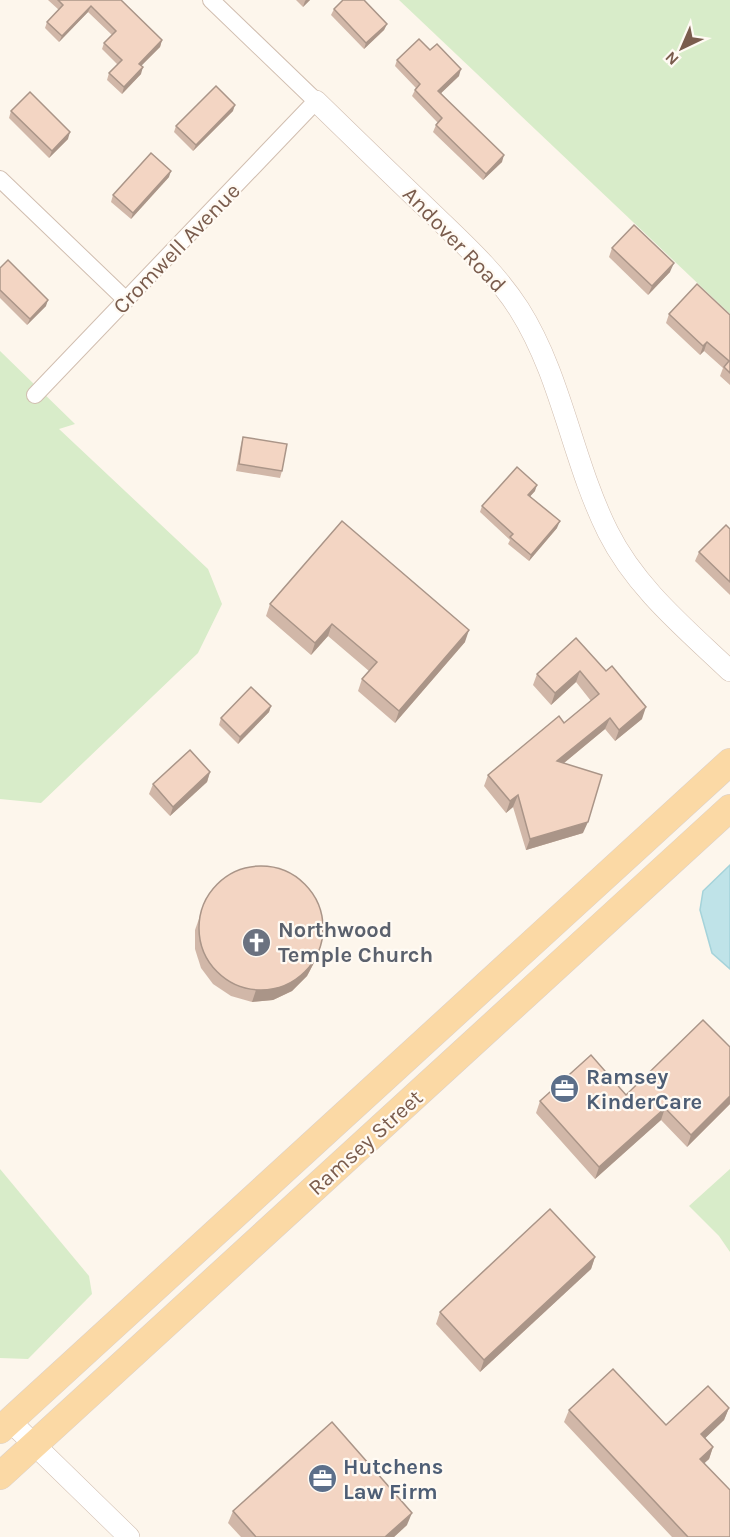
<svg xmlns="http://www.w3.org/2000/svg" width="730" height="1537" font-family="Karla,sans-serif">
<style>
.green{fill:#d8ecc9}
.water{fill:#bfe3e8;stroke:#a5d3da;stroke-width:1.5}
.lines{fill:none;stroke-linecap:round;stroke-linejoin:round}
.minor-casing{stroke:#d1beb0;stroke-width:18}
.tertiary-casing{stroke:#d1beb0;stroke-width:22}
.primary-casing{stroke:#dad1cd;stroke-width:28}
.minor{stroke:#fff;stroke-width:16}
.tertiary{stroke:#fff;stroke-width:21}
.primary{stroke:#fbd9a5;stroke-width:27}
.wall{fill:#d1b7a8}
.shaded-wall{fill:#aa9588}
.building{fill:#f3d5c3;stroke:#aa9588;stroke-width:1.5}
.labels{text-anchor:middle;stroke-width:4.5;stroke-linejoin:round;paint-order:stroke}
.street-label{font-size:22px;fill:#7a5c4d;stroke:#fffaf3}
.worship-label{font-size:22px;font-weight:bold;fill:#5b616d;stroke:#fffaf3;text-anchor:start}
.service-label{font-size:22px;font-weight:bold;fill:#4e5e75;stroke:#fffaf3;text-anchor:start}
</style>
<rect width="100%" height="100%" fill="#fdf6ec"/>
<!-- green -->
<g class="green">
<polygon points="399,0 730,0 730,314"/>
<polygon points="0,351 75,424 59,429 208,569 222,604 198,653 41,803 0,799"/>
<polygon points="0,1169 89,1276 92,1294 28,1359 0,1358"/>
<polygon points="730,1169 730,1252 719,1236 689,1206"/>
</g>
<!-- water -->
<polygon class="water" points="730,865 730,969 712,953 700,910 703,891"/>
<g class="lines">
<defs>
<g id="minor">
<polyline points="0,179 126,300"/>
<polyline points="35,395 316,101 211,0"/>
</g>
<g id="tertiary">
<path d="M316 101C355 139 394 177 434 215 464 244 496 273 519 309 562 377 572 460 608 532 636 588 685 628 730 671"/>
<polyline points="10,1421 129,1537"/>
</g>
<g id="primary">
<polyline points="0,1430 730,762"/>
<polyline points="0,1476 730,808"/>
</g>
</defs>
<!-- minor casing -->
<use href="#minor" class="minor-casing"/>
<!-- tertiary casing -->
<use href="#tertiary" class="tertiary-casing"/>
<!-- primary casing -->
<use href="#primary" class="primary-casing"/>
<!-- minor -->
<use href="#minor" class="minor"/>
<!-- tertiary -->
<use href="#tertiary" class="tertiary"/>
<!-- primary -->
<use href="#primary" class="primary"/>
</g>
<!-- wall -->
<g class="wall">
<polygon points="48,0 121,0 162,40 160,47 141,66 141,74 122,94 107,80 109,73 118,65 102,49 104,43 112,35 88,12 59,42 45,28 47,22 59,10"/>
<polygon points="296,0 310,0 303,7"/>
<polygon points="334,9 387,24 384,30 364,49 331,15"/>
<polygon points="430,50 459,76 441,93 502,162 483,180 433,132 436,125 438,123 412,96 416,88 395,66 397,60"/>
<polygon points="11,111 68,139 49,158 9,118"/>
<polygon points="233,111 193,151 174,132 176,126"/>
<polygon points="169,177 131,219 111,202 113,195"/>
<polygon points="612,248 670,272 648,295 609,257"/>
<polygon points="0,268 46,306 27,325 0,298"/>
<polygon points="669,314 730,315 730,385 720,376 723,368 704,351 700,355 666,323"/>
<polygon points="243,437 282,471 280,478 236,471 241,444"/>
<polygon points="535,491 530,496 557,528 529,561 508,544 510,540 480,512 482,506"/>
<polygon points="730,529 730,595 695,561 699,552"/>
<polygon points="270,604 465,642 395,723 358,691 362,679 369,671 328,636 311,655 266,616"/>
<polygon points="576,638 642,719 615,741 605,729 564,763 583,833 526,850 513,807 506,813 484,786 488,775 564,723 591,701 576,682 551,705 533,685 537,674"/>
<polygon points="271,706 269,712 238,744 219,725 221,718"/>
<polygon points="210,772 207,782 170,816 149,794 153,784"/>
<polygon points="206,899 321,945 317,957 307,976 292,991 273,1000 252,1002 231,996 213,984 201,968 195,949 195,930"/>
<polygon points="730,1047 730,1104 687,1147 661,1120 595,1179 536,1113 540,1101 626,1095"/>
<polygon points="595,1257 591,1269 480,1372 436,1324 440,1312"/>
<polygon points="729,1408 724,1420 705,1438 713,1447 709,1459 704,1463 730,1537 672,1537 564,1422 569,1410 666,1425"/>
<polygon points="233,1511 407,1525 394,1537 241,1537 228,1523"/>
</g>
<!-- shaded-wall -->
<g class="shaded-wall">
<polygon points="306,0 310,0 303,7 305,1"/>
<polygon points="91,6 88,12 59,42 62,36"/>
<polygon points="387,24 384,30 364,49 366,43"/>
<polygon points="162,40 160,47 137,70 139,64"/>
<polygon points="143,67 141,74 122,94 124,87"/>
<polygon points="461,69 459,76 436,98 438,91"/>
<polygon points="235,105 233,111 193,151 196,145"/>
<polygon points="70,132 68,139 49,158 52,151"/>
<polygon points="504,155 502,162 483,180 486,174"/>
<polygon points="171,171 169,177 131,219 133,213"/>
<polygon points="674,263 670,272 648,295 652,286"/>
<polygon points="48,300 46,306 27,325 30,319"/>
<polygon points="707,342 704,351 700,355 703,346"/>
<polygon points="537,485 535,491 526,501 528,495"/>
<polygon points="560,521 557,528 529,561 531,555"/>
<polygon points="332,624 328,636 311,655 315,643"/>
<polygon points="469,630 465,642 395,723 399,711"/>
<polygon points="580,671 576,682 551,705 555,693"/>
<polygon points="271,706 269,712 238,744 240,737"/>
<polygon points="646,707 642,719 615,741 619,730"/>
<polygon points="610,718 605,729 553,772 557,761"/>
<polygon points="210,772 207,782 170,816 173,807"/>
<polygon points="518,795 513,807 506,813 510,801"/>
<polygon points="588,822 583,833 526,850 530,839"/>
<polygon points="321,945 317,957 307,976 292,991 273,1000 252,1002 256,990"/>
<polygon points="730,1096 730,1104 687,1147 691,1135"/>
<polygon points="665,1108 661,1120 595,1179 599,1167"/>
<polygon points="595,1257 591,1269 480,1372 484,1360"/>
<polygon points="729,1408 724,1420 697,1446 701,1434"/>
<polygon points="713,1447 709,1459 696,1471 700,1459"/>
<polygon points="412,1513 407,1525 394,1537 385,1537"/>
</g>
<!-- building -->
<g class="building">
<polygon points="58,0 121,0 162,40 139,64 143,67 124,87 109,73 122,60 104,43 116,31 91,6 62,36 47,22 63,5"/>
<polygon points="343,0 364,0 387,24 366,43 334,9"/>
<polygon points="419,39 430,50 437,44 461,69 438,91 504,155 486,174 436,125 442,118 415,90 420,84 397,60"/>
<polygon points="216,86 235,105 196,145 176,126"/>
<polygon points="30,92 70,132 52,151 11,111"/>
<polygon points="151,153 171,171 133,213 113,195"/>
<polygon points="634,225 674,263 652,286 612,248"/>
<polygon points="8,260 48,300 30,319 0,290 0,268"/>
<polygon points="697,284 730,315 730,373 724,367 729,361 707,342 703,346 669,314"/>
<polygon points="243,437 287,444 282,471 239,464"/>
<polygon points="517,467 537,485 528,495 560,521 531,555 510,537 513,534 482,506"/>
<polygon points="342,521 469,630 399,711 362,679 377,662 332,624 315,643 270,604"/>
<polygon points="726,525 730,529 730,582 699,552"/>
<polygon points="576,638 606,671 612,666 646,707 619,730 610,718 557,761 602,775 588,822 530,839 518,795 510,801 488,775 559,716 564,723 599,694 580,671 555,693 537,674"/>
<polygon points="251,687 271,706 240,737 221,718"/>
<polygon points="190,750 210,772 173,807 153,784"/>
<circle cx="261" cy="928" r="62"/>
<polygon points="703,1020 730,1047 730,1096 691,1135 665,1108 599,1167 540,1101 591,1055 626,1095"/>
<polygon points="550,1209 595,1257 484,1360 440,1312"/>
<polygon points="613,1369 666,1425 708,1386 729,1408 701,1434 713,1447 700,1459 730,1490 730,1537 688,1537 569,1410"/>
<polygon points="332,1422 412,1513 385,1537 256,1537 233,1511"/>
</g>
<!-- icons -->
<defs>
<symbol id="church-disc" viewBox="-11 -11 22 22"><circle r="9.5" fill="#6b7280" stroke="#fffaf3"/><path d="M-1.2-6h2.4v3.5h3.3v2.4h-3.3V6h-2.4V-.1h-3.3v-2.4h3.3Z" fill="#fff"/></symbol>
<symbol id="office-disc" viewBox="-11 -11 22 22"><circle r="9.5" fill="#5c6f8a" stroke="#fffaf3"/><path d="M-6-3h4V-5.5h4V-3h4V5H-6ZM-1-4.5V-3h2v-1.5ZM-6 0V1H6V0Z" fill="#fff"/></symbol>
</defs>
<g fill-rule="evenodd">
<use href="#church-disc" x="240" y="926" width="33" height="33"/>
<use href="#office-disc" x="548" y="1072" width="33" height="33"/>
<use href="#office-disc" x="306" y="1462" width="33" height="33"/>
</g>
<g class="labels">
<!-- street labels -->
<g class="street-label">
<text transform="translate(455 239) rotate(46)" y="8">Andover Road</text>
<text transform="translate(176 248) rotate(-46)" y="8">Cromwell Avenue</text>
<text transform="translate(365 1142) rotate(-42)" y="8">Ramsey Street</text>
</g>
<!-- worship labels -->
<g class="worship-label">
<text x="278" y="937">Northwood<tspan x="278" dy="25">Temple Church</tspan></text>
</g>
<!-- service labels -->
<g class="service-label">
<text x="586" y="1084">Ramsey<tspan x="586" dy="25">KinderCare</tspan></text>
<text x="343" y="1474">Hutchens<tspan x="343" dy="25">Law Firm</tspan></text>
</g>
</g>
<!-- north arrow -->
<g transform="translate(682 48) rotate(224)" stroke="#fffaf3" stroke-width="4.5" paint-order="stroke">
<path d="M0-4.5L10 22L0 15L-10 22Z" fill="#7a5c4d"/>
<text y="-9" font-size="16" font-weight="bold" text-anchor="middle" fill="#7a5c4d">N</text>
</g>
</svg>
